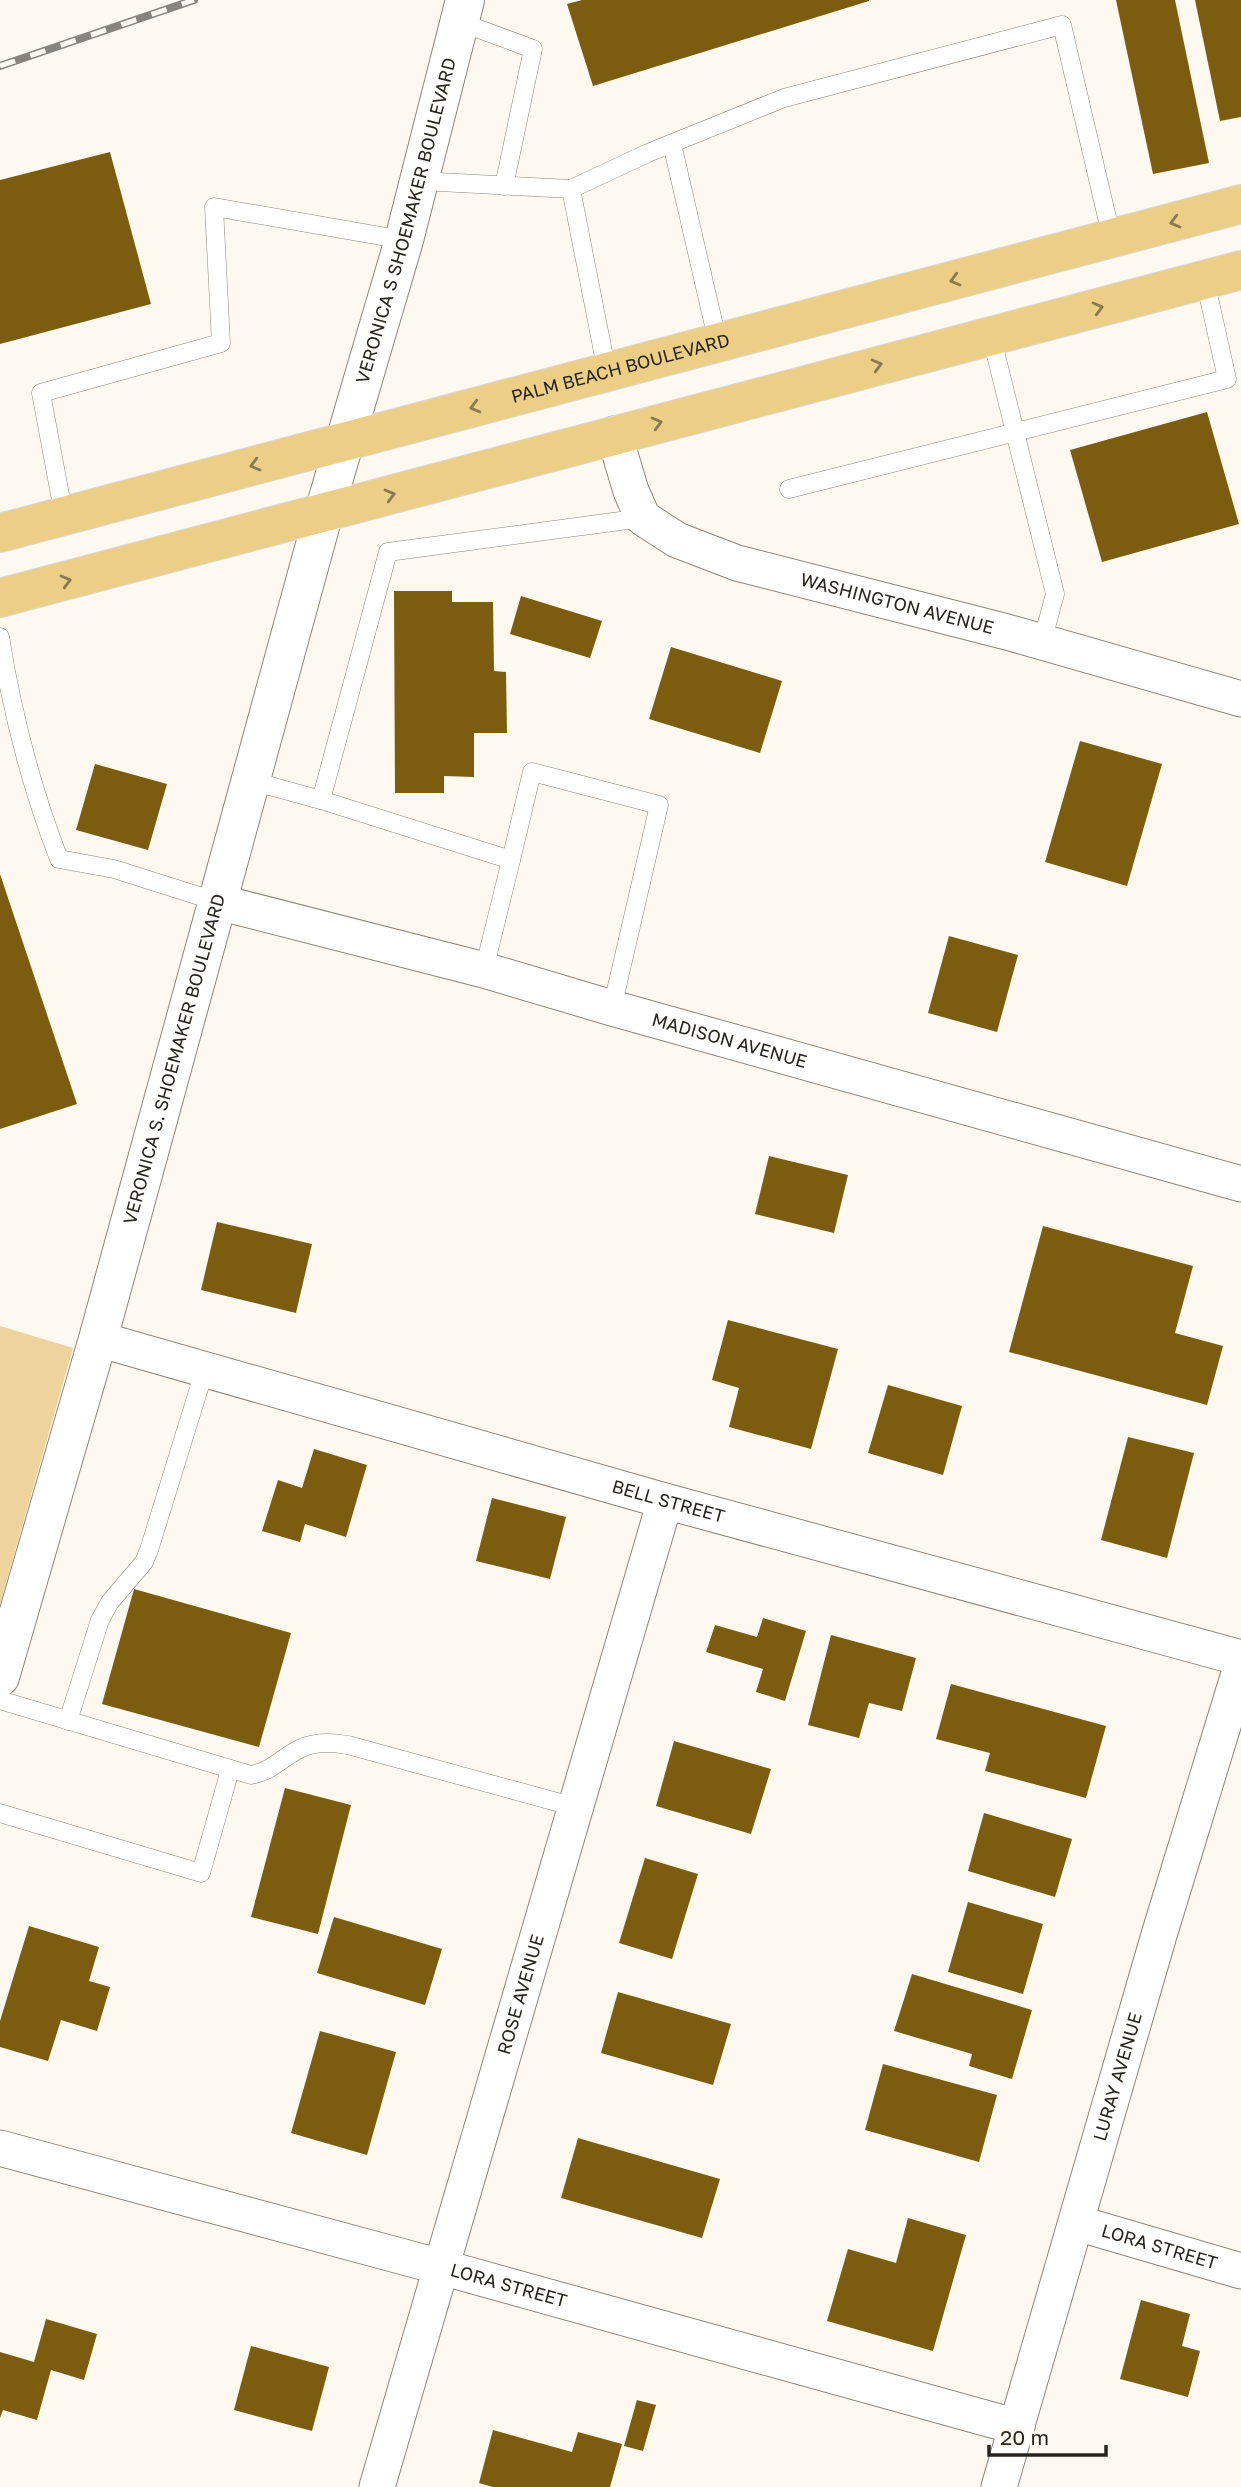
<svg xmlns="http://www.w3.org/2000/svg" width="1241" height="2487" font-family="'Golos Text',sans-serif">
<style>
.green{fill:#efd39d}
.building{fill:#7c5d0f}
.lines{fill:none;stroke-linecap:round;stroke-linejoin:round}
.service-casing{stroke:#8d8576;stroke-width:19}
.minor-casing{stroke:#8d8576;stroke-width:37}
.tertiary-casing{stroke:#8d8576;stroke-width:40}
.primary-casing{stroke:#d8d8d7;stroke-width:40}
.service{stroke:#fff;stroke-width:18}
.minor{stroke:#fff;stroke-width:35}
.tertiary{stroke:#fff;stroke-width:38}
.primary{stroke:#ecce86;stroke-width:38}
.rail-casing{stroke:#88847d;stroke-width:8}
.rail{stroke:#fef9f0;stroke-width:5;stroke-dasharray:16;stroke-linecap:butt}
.oneway{stroke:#8a7a52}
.labels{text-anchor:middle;stroke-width:7;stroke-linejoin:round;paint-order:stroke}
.street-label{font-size:18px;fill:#28251f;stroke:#fef9f0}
</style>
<rect width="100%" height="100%" fill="#fef9f0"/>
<!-- green -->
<polygon class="green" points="0,1326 73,1348 0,1604"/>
<!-- building -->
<g class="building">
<polygon points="582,0 869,0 869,1 593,86 567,4"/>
<polygon points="1116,0 1175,0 1209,163 1153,174"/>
<polygon points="1195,0 1241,0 1241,117 1220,121"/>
<polygon points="110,152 151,304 0,344 0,180"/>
<polygon points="1207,412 1239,524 1102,562 1070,450"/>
<polygon points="394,591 452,591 452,602 493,602 494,671 506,672 507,733 474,733 474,777 444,776 444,793 395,793"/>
<polygon points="521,596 602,621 590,658 510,634"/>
<polygon points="671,647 782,681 760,753 649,719"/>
<polygon points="1080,741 1162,764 1127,886 1045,862"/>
<polygon points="95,764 167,784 148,850 76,830"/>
<polygon points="0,874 77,1104 0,1129"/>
<polygon points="949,936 1018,955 997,1032 928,1013"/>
<polygon points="769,1156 848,1175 834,1233 755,1214"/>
<polygon points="217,1222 312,1244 296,1313 201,1290"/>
<polygon points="1043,1226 1193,1266 1175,1333 1223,1346 1207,1405 1009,1352"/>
<polygon points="728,1320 838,1349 811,1449 729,1427 739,1388 712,1380"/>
<polygon points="888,1385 962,1406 943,1475 868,1453"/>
<polygon points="1128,1437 1194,1453 1167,1558 1101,1540"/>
<polygon points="314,1449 367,1465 346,1537 305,1524 300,1542 262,1531 278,1480 302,1488"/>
<polygon points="492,1498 566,1517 550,1579 476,1561"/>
<polygon points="134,1589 291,1633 259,1747 102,1704"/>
<polygon points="763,1618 806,1631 785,1701 756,1692 763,1669 706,1652 715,1625 757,1637"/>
<polygon points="831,1635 916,1658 902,1711 869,1703 859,1738 808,1725"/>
<polygon points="951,1684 1106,1726 1086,1798 985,1771 990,1753 936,1739"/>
<polygon points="674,1741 771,1769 751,1834 656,1806"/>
<polygon points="285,1788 351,1805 318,1934 251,1917"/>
<polygon points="984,1813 1072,1839 1055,1897 968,1871"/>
<polygon points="645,1858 698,1874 672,1959 619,1943"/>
<polygon points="968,1902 1043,1924 1023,1994 948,1972"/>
<polygon points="334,1917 442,1949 425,2005 317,1973"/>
<polygon points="29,1926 99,1947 89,1981 110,1987 97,2031 61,2020 48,2061 0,2047 0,2021"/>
<polygon points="912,1974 1032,2010 1012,2079 969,2066 972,2054 894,2031"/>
<polygon points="618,1992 731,2024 713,2085 601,2053"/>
<polygon points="320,2031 396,2052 367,2155 291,2133"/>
<polygon points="883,2064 997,2095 979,2162 865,2130"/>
<polygon points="578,2138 720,2179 702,2238 561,2198"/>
<polygon points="908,2218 966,2235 933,2351 827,2321 848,2249 896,2263"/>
<polygon points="1141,2300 1190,2314 1182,2346 1200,2351 1188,2397 1120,2379"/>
<polygon points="46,2319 97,2334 84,2380 51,2370 37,2420 3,2410 0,2418 0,2352 34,2362"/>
<polygon points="251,2346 329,2367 312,2431 234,2410"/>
<polygon points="637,2400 656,2405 643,2451 624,2446"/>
<polygon points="493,2430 572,2452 578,2432 622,2444 610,2487 493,2487 479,2483"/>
</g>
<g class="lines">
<defs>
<g id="service">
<polyline points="460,22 533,49 504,186"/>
<polyline points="672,144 718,343"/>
<polyline points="420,181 571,189 607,372"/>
<polyline points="571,189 648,153 784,98 1062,25 1112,239"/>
<polyline points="991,335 1055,594 1042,642"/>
<polyline points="789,489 1227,379 1205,280"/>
<polyline points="64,516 41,393 221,343 214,207 404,240"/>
<path d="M0 637C12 712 31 787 59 859L114 869 218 902"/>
<polyline points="252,781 321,800 511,860 484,970"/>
<polyline points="321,800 388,552 643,518"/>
<polyline points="511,860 532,772 659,805 612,1008"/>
<path d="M0 1700 251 1775C271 1771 277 1762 294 1752 311 1741 330 1742 348 1745L575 1807"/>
<polyline points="68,1721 100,1620 110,1602 144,1562 149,1550 205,1369"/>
<polyline points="0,1813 201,1873 230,1770"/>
</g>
<g id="minor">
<path id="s1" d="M614 434 631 491 643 518 677 540 737 563 1007 632 1241 699"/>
<path id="s2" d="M218 902 484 970 612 1008 1241 1184"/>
<path id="s3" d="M98 1339 665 1501 1241 1658"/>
<path id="s4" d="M0 2148 441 2267 1017 2427"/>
<path id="s5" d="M1077 2223 1241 2271"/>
<path id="s6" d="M377 2487 665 1501"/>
<path id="s7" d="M999 2487 1159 1935 1241 1667"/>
</g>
<g id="tertiary">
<path id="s8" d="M0 1677 98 1339 324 512 404 240 465 0"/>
</g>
<g id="primary">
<path id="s9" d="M0 533 1241 204"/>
<polyline points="0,598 1241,270"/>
</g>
</defs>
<!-- service casing -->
<use href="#service" class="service-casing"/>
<!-- minor casing -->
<use href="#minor" class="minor-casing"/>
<!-- tertiary casing -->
<use href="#tertiary" class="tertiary-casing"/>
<!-- primary casing -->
<use href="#primary" class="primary-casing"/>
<!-- service -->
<use href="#service" class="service"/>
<!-- minor -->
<use href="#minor" class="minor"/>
<!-- tertiary -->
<use href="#tertiary" class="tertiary"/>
<!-- primary -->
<use href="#primary" class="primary"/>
<defs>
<polyline id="rail" points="0,66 194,0"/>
</defs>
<!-- rail casing -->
<use href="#rail" class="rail-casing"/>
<!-- rail -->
<use href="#rail" class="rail"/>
</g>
<!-- one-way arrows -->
<defs><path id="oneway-chevron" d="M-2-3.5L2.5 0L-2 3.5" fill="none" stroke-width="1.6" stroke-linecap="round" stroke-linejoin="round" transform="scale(1.75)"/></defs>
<g class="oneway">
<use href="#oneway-chevron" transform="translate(1175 222) rotate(165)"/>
<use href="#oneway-chevron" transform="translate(955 280) rotate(165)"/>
<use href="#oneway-chevron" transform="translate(1098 308) rotate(-15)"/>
<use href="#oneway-chevron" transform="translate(877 365) rotate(-15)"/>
<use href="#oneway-chevron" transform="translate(475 407) rotate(165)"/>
<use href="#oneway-chevron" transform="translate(657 423) rotate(-15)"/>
<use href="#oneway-chevron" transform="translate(255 465) rotate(165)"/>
<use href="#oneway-chevron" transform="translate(390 495) rotate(-15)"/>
<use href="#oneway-chevron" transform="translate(66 581) rotate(-15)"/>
</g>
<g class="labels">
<!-- street labels -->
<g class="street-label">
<text dy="6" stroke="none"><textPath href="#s8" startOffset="1512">VERONICA S SHOEMAKER BOULEVARD</textPath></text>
<text dy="6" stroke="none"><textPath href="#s9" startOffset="642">PALM BEACH BOULEVARD</textPath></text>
<text dy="6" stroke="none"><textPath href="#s1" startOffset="359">WASHINGTON AVENUE</textPath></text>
<text dy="6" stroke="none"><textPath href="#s2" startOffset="530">MADISON AVENUE</textPath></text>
<text dy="6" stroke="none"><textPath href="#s8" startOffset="642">VERONICA S. SHOEMAKER BOULEVARD</textPath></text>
<text dy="6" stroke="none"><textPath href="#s3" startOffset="593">BELL STREET</textPath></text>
<text dy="6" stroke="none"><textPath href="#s6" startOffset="513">ROSE AVENUE</textPath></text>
<text dy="6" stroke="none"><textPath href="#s7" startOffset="427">LURAY AVENUE</textPath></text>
<text dy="6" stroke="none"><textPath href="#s5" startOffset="86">LORA STREET</textPath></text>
<text dy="6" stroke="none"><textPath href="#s4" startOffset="527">LORA STREET</textPath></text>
</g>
</g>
<!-- scale -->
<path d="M989 2445v10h117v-10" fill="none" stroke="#28251f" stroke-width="3.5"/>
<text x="1000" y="2445" font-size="21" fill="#28251f" stroke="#fef9f0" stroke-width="5" paint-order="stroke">20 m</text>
</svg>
